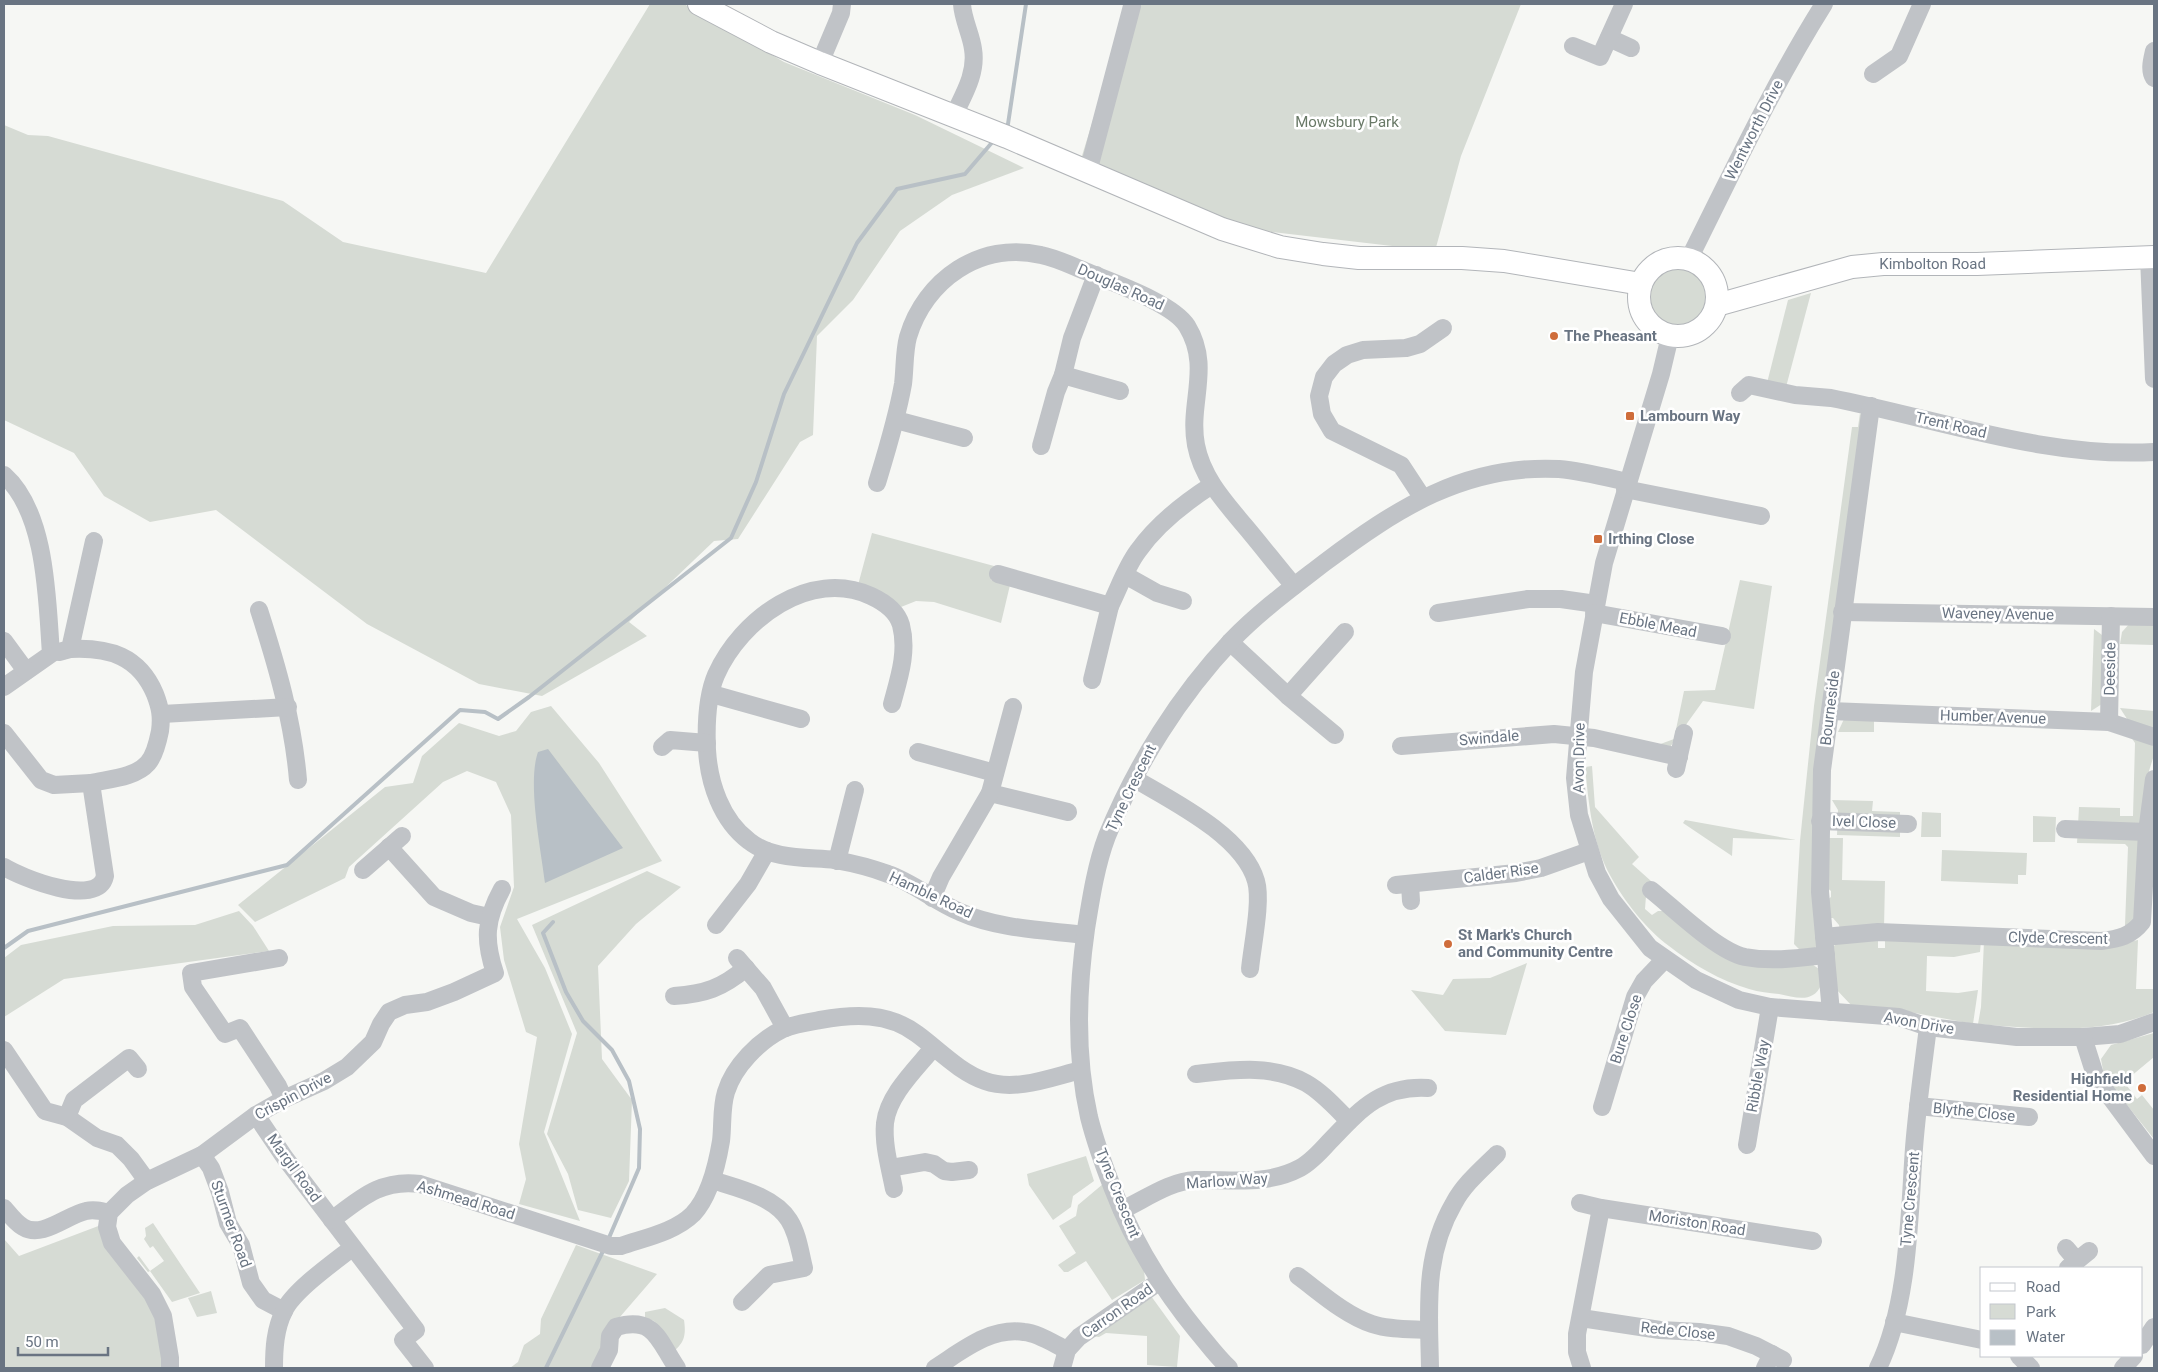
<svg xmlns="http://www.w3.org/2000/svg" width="2158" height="1372" font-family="Roboto,sans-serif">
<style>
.green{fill:#d6dbd4}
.water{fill:#b8c0c6}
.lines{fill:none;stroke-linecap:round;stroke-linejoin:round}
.stream{stroke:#b8c0c6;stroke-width:4}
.major-casing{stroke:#b2b5b9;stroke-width:24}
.minor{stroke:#c0c3c7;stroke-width:18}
.major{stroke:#fff;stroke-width:22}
.poi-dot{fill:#cf6d3b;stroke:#fff;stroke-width:2}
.labels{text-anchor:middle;stroke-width:5;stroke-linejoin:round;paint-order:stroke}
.park-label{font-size:15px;fill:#697967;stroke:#fff}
.street-label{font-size:15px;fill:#697482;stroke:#fff}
.poi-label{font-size:15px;font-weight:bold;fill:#697482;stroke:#fff;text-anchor:start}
</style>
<rect width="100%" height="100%" fill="#f6f7f4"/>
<!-- green -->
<g class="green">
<polygon points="650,4 684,4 784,62 915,115 1024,168 952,195 900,231 853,300 817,336 813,435 800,442 738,539 714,541 629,622 647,636 542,696 479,684 367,624 216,510 150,522 104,496 74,453 4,420 4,125 28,135 48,136 283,201 343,242 486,273"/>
<polygon points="1124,4 1521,4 1461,156 1435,251 1247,229 1081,159 1106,78"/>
<circle cx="1678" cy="299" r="32"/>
<polygon points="1811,293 1786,387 1767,383 1788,300"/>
<polygon points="1860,413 1862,417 1831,653 1818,943 1814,950 1800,950 1794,944 1800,841 1814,706 1852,427 1858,427"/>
<path d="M872 533 994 566 991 580 1010 585 1001 623 934 602 916 601 901 607C887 594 876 589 858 585Z"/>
<polygon points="1740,580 1772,586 1754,709 1703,701 1670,747 1655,746 1674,739 1684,691 1715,690"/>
<polygon points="2131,622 2154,623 2154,645 2120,644 2122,632"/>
<polygon points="2094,629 2106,638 2105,702 2091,711"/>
<polygon points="551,706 599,763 662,861 517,919 545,968 572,1034 544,1132 580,1221 519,1204 526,1179 519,1144 537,1037 526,1032 504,960 500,927 514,887 511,815 496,782 467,771 443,782 349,867 345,878 255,922 238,905 385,787 413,783 422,756 459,723 499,736 516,731 531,712"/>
<polygon points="2120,708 2154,711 2154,732 2129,722"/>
<polygon points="1844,719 1874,720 1874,732 1838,732"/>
<polygon points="2127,731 2153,743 2154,755 2149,771 2143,816 2139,911 2128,929 2125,925 2128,847 2125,844 2077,843 2079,807 2120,808 2120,816 2133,816 2135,743"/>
<path d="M1592 766 1595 807 1639 857 1632 864 1651 881 1644 893 1646 896 1645 909 1652 915 1658 911H1663L1714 950 1809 962 1819 969 1821 985C1813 1004 1795 997 1779 994 1769 993 1759 992 1749 989 1721 981 1692 964 1669 946 1646 929 1625 902 1611 877 1592 843 1589 805 1585 767Z"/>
<polygon points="1832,800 1873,801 1872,811 1900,812 1900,837 1837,835 1838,810"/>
<polygon points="1922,812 1941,813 1941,837 1921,837"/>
<polygon points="2033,816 2056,817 2055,842 2033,842"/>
<polygon points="1685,820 1796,840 1733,838 1732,856 1683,823"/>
<polygon points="1829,838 1843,838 1842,880 1885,881 1884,928 1840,930 1839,925 1833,918 1827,918 1826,901 1831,897 1831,891 1825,886"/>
<polygon points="1942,850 2027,853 2026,875 2018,875 2018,884 1941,881"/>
<polygon points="647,871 681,887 636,924 598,966 602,1059 632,1100 629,1181 611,1218 578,1210 568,1174 547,1134 577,1033 532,925"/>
<polygon points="239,911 253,926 269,951 64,979 4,1017 4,958 21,945 113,926 195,925"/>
<polygon points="1885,940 1981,941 1980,952 1954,957 1927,956 1926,991 1958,993 1978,990 1973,1024 1894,1009 1852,1006 1835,988 1833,947 1839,941 1878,941 1878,948 1885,948"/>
<path d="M2138 940 2136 989H2154V1012C2101 1035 2035 1029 1978 1024L1981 1007 1984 941 2113 945Z"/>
<polygon points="1527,963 1506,1035 1445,1031 1411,990 1443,995 1453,979 1490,978"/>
<polygon points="2154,1033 2154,1057 2124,1082 2137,1099 2142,1095 2154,1110 2154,1139 2104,1076 2101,1059 2111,1045"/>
<polygon points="1086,1156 1094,1181 1073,1196 1071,1207 1053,1220 1029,1185 1027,1174"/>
<polygon points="1103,1184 1144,1270 1145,1280 1112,1300 1086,1261 1068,1272 1064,1272 1058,1265 1076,1253 1059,1226 1076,1216 1078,1205"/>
<polygon points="153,1223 200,1293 172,1302 150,1271 148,1272 137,1258 139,1256 150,1271 164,1261 153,1246 150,1248 144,1239 146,1236 145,1228"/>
<polygon points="101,1225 161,1316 166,1368 4,1368 4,1239 19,1256"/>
<polygon points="576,1245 657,1274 613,1325 591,1368 510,1368 518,1362 524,1345 540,1334 541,1319"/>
<polygon points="211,1291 217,1313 197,1317 188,1298"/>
<polygon points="1151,1296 1180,1336 1177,1367 1147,1365 1147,1336 1106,1333 1099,1337 1092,1336"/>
<path d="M665 1308 684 1320C686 1334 685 1342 674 1351L654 1321 645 1318V1312Z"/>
</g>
<!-- water -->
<path class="water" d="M548 749 623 848 545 883C541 849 527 783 538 752Z"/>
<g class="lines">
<!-- stream -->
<g class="stream">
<polyline points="1005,128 1008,124 1026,4"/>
<polyline points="553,922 543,933 566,992 583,1021 612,1050 629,1081 640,1129 639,1168 608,1240"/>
<polyline points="4,948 28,931 287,865 460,710 485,712 498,719 529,697 731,538 756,482 784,394 857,243 897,189 965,174 995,139"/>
<polyline points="546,1368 604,1249"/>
</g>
<defs>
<g id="major">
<polyline points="699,4 771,42 820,63 1007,137 1222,229 1280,247 1323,254 1359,258 1462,258 1504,261 1641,284"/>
<circle cx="1678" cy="297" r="39"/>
<path id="s1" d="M1717 305 1852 267 1883 264H1977L2154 257"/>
</g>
</defs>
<!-- major casing -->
<use href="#major" class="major-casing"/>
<!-- minor -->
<g class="minor">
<polyline points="1609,38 1631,48"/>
<polyline points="1573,46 1600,57 1624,4"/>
<path d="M2154 51C2152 60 2149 70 2154 78"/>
<polyline points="820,63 841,13 842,4"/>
<polyline points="1873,74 1899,56 1922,4"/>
<path d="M954 115C964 94 977 73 973 49 971 34 963 20 962 4"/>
<polyline points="1088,172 1132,6"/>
<polyline points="2149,257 2154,379"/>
<path d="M1689 259C1732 173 1773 85 1824 4"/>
<polyline points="1096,275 1072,338 1063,375 1120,391"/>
<polyline points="1670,336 1661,374 1604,563 1584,672 1575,778 1579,815 1597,873 1611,899 1650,948 1696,980 1739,1000 1770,1007 1899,1017 1928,1027 2017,1037 2083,1037 2120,1034 2154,1022"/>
<path d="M1740 393 1749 385 1795 395 1831 398C1938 419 2044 458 2154 452"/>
<polyline points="896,420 964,438"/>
<polyline points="1041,446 1056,392 1063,375"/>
<path d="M4 475C47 513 47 601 51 654L4 687"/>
<path d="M877 483C887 450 897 418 903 384 905 369 904 352 908 337 925 280 980 241 1041 255 1056 258 1070 265 1085 271 1111 282 1173 303 1187 326 1212 367 1188 403 1196 445 1202 477 1224 501 1244 525 1261 545 1277 566 1294 586"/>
<polyline points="1625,489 1761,516"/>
<polyline points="1422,497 1401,465 1332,431 1322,414 1319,396 1324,377 1334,364 1347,355 1363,350 1406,348 1420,344 1443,328"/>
<path d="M998 574 1110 606C1119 588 1126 567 1138 551 1157 524 1184 503 1212 485"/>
<polyline points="1125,575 1157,593 1183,601"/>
<path d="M259 610C277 666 293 721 298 780"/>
<polyline points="1842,612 2154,617"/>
<polyline points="1438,613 1528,599 1561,599 1596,604"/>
<polyline points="1594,613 1722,636"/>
<polyline points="4,641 26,671"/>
<polyline points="1230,642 1288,696 1335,735"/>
<path d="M70 649C109 647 139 656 155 694 160 707 162 716 160 731 158 741 155 755 148 763 135 778 108 779 91 783"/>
<polyline points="59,652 70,649 94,541"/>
<polyline points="1092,680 1110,606"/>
<polyline points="712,694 801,719"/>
<polyline points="1288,696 1345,632"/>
<path d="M892 704C899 678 908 652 901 625 897 611 884 602 871 596 810 568 741 619 716 675 707 696 706 727 707 750 709 783 721 820 749 841 773 860 806 857 835 860 852 863 872 868 888 874 912 882 936 902 960 912 998 929 1044 930 1085 935"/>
<polyline points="1830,711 2109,722 2154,737"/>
<polyline points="162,714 288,707"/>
<polyline points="2109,722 2111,616"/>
<path d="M4 733 41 780 54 785 91 783 105 876C98 909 20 877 4 867"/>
<polyline points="1401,746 1554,734 1594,738 1679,757"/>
<polyline points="662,747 670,740 707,743"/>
<polyline points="918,752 995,773"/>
<polyline points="1676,769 1684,733"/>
<path d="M1135 779C1174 802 1243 836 1256 881 1262 901 1252 947 1250 969"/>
<polyline points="990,793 1068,812"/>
<polyline points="1820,821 1908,824"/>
<polyline points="2065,829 2147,832"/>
<polyline points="389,847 434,897 471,913 489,917"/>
<polyline points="837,861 855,790"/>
<polyline points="363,870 402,836"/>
<polyline points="1410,884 1411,901"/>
<polyline points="1396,885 1516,873 1541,868 1589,851"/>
<path d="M1651 890C1675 909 1717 951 1745 957 1772 962 1799 958 1826 955"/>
<polyline points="932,898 941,877 990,793 1013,707"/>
<polyline points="716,925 748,884 767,851"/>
<path d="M1824 937 1878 932 2101 941C2119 939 2131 936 2142 922L2147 832 2154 779"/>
<polyline points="279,958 191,973 193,987 225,1034 240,1028 278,1086 284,1099"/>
<polyline points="737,958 763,988 785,1028"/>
<path d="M674 996C705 994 722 988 746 968"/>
<polyline points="1831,1012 1820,892 1822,770 1871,406"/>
<polyline points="2083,1037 2096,1078 2154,1156"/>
<polyline points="4,1050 45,1111 67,1117 97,1138 117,1145 131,1159 147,1181"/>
<path d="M1196 1074C1232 1070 1272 1064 1306 1083 1322 1092 1336 1108 1349 1121"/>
<polyline points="1918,1106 2029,1117"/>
<polyline points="1602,1107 1635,997 1644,981 1665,959"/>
<polyline points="256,1115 285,1158 416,1330 403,1340 425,1368"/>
<polyline points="67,1117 74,1100 129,1058 138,1069"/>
<polyline points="1747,1145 1770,1007"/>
<polyline points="202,1155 211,1168 220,1192 228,1223 241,1245 251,1283 263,1300 284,1311"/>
<polyline points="890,1168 925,1162 934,1164 944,1171 952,1172 969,1170"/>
<path d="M712 1180C737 1188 774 1196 789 1220 798 1234 800 1252 804 1268L769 1275 742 1302"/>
<path d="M894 1189C890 1168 883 1145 885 1123 888 1095 916 1069 933 1048"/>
<polyline points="1580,1203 1601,1208 1813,1241"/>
<path d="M4 1208C10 1215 16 1223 23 1227 42 1239 67 1215 86 1211 94 1209 101 1211 109 1213"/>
<path d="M1122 1210C1144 1200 1170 1181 1195 1180 1232 1179 1266 1186 1300 1168 1311 1162 1321 1151 1329 1142 1359 1111 1380 1085 1428 1088"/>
<path d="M332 1220C361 1198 381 1179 420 1184L611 1246H621C644 1238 675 1232 693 1214 710 1196 717 1165 721 1141 723 1125 721 1108 726 1092 734 1066 759 1041 783 1029 794 1024 808 1022 820 1020 853 1014 888 1012 917 1034 939 1050 959 1072 985 1081 1016 1092 1052 1077 1081 1070"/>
<polyline points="2066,1248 2077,1261"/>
<polyline points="2068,1268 2089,1251"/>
<path d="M1298 1276C1321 1293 1345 1315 1372 1324 1390 1330 1411 1329 1429 1330"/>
<polyline points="1581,1318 1660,1330 1699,1332 1728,1336 1756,1346 1783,1360"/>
<polyline points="1894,1322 1982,1340"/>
<polyline points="2142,1345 2154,1327"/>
<polyline points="2019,1356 2031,1368"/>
<path d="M170 1368V1358L163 1316 152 1294 112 1243 107 1227 109 1213 127 1195 147 1181 202 1155 256 1115 284 1099 324 1081 347 1067 373 1042 381 1024 389 1012 405 1005 427 1002 454 992 495 973C484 940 485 920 502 889"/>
<path d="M274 1368C274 1349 275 1329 284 1311 293 1291 334 1262 352 1248"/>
<path d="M600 1368 609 1350 610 1336 616 1327C655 1316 658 1340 677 1368"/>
<path d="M935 1368C962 1351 990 1327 1024 1332 1038 1333 1054 1344 1067 1350"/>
<polyline points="1062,1368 1067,1350 1079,1337 1160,1281"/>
<path d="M1229 1368C1217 1357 1207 1343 1196 1330 1161 1287 1133 1241 1113 1189 1104 1166 1095 1141 1089 1117 1075 1055 1077 992 1086 929 1091 898 1096 865 1107 836 1136 765 1179 696 1232 640 1260 611 1293 587 1324 563 1396 509 1465 464 1559 469 1582 471 1605 477 1627 482"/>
<path d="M1430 1368C1429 1310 1423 1256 1454 1203 1464 1184 1482 1169 1497 1154"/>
<polyline points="1582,1368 1577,1352 1577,1334 1601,1208"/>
<polyline points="1765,1368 1772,1354"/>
<path d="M1878 1368C1909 1304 1909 1218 1914 1148 1917 1108 1923 1067 1928 1027"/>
<polyline points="2123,1368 2134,1356"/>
</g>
<!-- major -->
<use href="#major" class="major"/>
</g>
<!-- markers -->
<g class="poi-dot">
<circle cx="1554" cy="336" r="5"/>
<rect x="1625" y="411" width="10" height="10" rx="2.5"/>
<rect x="1593" y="534" width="10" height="10" rx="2.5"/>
<circle cx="1448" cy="944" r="5"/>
<circle cx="2142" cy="1088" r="5"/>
</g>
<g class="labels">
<!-- park labels -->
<g class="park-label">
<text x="1347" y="127">Mowsbury Park</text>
</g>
<!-- street labels -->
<g class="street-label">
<text transform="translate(1754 130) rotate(-63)" y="5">Wentworth Drive</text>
<text dy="5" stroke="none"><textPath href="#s1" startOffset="221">Kimbolton Road</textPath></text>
<text transform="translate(1121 287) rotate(24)" y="5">Douglas Road</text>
<text transform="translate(1951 425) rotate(13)" y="5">Trent Road</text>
<text transform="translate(1998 614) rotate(1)" y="5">Waveney Avenue</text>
<text transform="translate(1658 625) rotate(11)" y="5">Ebble Mead</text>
<text transform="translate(2110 669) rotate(-89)" y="5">Deeside</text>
<text transform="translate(1830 708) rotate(-83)" y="5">Bourneside</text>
<text transform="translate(1993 717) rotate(2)" y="5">Humber Avenue</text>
<text transform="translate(1489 738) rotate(-5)" y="5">Swindale</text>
<text transform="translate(1579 758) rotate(-89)" y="5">Avon Drive</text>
<text transform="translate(1131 788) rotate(-64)" y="5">Tyne Crescent</text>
<text transform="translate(1864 822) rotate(2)" y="5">Ivel Close</text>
<text transform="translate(1501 873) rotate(-8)" y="5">Calder Rise</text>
<text transform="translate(931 895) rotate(25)" y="5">Hamble Road</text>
<text transform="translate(2058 938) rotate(1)" y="5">Clyde Crescent</text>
<text transform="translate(1919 1023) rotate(10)" y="5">Avon Drive</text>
<text transform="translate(1626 1029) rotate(-72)" y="5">Bure Close</text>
<text transform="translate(1758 1076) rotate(-80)" y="5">Ribble Way</text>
<text transform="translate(293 1096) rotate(-28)" y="5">Crispin Drive</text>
<text transform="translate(1974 1112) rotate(6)" y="5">Blythe Close</text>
<text transform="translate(294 1168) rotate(54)" y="5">Margil Road</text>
<text transform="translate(1227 1181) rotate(-4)" y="5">Marlow Way</text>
<text transform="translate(1118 1193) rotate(68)" y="5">Tyne Crescent</text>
<text transform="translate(1910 1199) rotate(-85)" y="5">Tyne Crescent</text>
<text transform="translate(466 1200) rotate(17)" y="5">Ashmead Road</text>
<text transform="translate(1697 1223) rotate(9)" y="5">Moriston Road</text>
<text transform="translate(231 1224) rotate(70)" y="5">Sturmer Road</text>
<text transform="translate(1117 1311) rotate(-35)" y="5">Carron Road</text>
<text transform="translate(1678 1331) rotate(6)" y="5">Rede Close</text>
</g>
<!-- poi labels -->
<g class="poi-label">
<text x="1564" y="341">The Pheasant</text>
<text x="1640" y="421">Lambourn Way</text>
<text x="1608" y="544">Irthing Close</text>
<text x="1458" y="940">St Mark's Church<tspan x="1458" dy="17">and Community Centre</tspan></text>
<text x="2132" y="1084" text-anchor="end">Highfield<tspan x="2132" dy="17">Residential Home</tspan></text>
</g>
</g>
<!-- border -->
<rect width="2158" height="1372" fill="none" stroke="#697482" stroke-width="10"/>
<!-- legend -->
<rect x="1980" y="1267" width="162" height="90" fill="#ffffff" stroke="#c3c7cd"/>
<rect x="1990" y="1283" width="25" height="8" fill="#ffffff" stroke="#c3c7cd"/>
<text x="2026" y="1292" font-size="15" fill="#697482">Road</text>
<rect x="1990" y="1304" width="25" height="15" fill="#d6dbd4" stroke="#c3c7cd"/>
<text x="2026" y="1317" font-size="15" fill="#697482">Park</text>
<rect x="1990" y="1330" width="25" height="15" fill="#b8c0c6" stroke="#c3c7cd"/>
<text x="2026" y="1342" font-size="15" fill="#697482">Water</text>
<!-- scale -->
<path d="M18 1347v8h90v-8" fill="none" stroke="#697482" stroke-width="2.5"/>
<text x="25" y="1347" font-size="15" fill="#697482" stroke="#ffffff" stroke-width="4" paint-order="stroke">50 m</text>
</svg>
